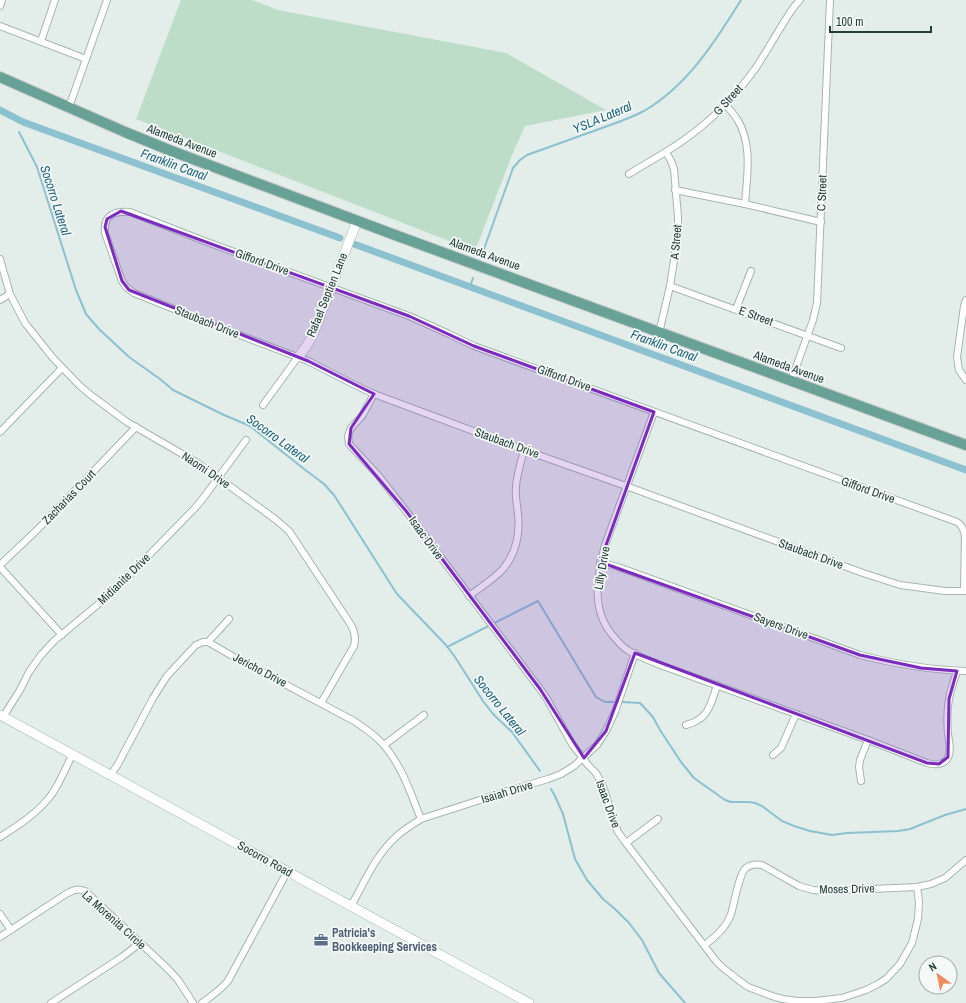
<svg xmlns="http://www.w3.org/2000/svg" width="966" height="1003" font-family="'Archivo Narrow',sans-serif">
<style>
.green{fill:#bdddc8}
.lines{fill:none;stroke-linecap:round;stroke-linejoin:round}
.stream{stroke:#8dc1d0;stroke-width:2}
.canal{stroke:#8dc1d0;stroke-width:7}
.street-casing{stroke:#a6b5b0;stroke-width:8}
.secondary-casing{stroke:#a2b8b2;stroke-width:10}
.primary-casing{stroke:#c1c9c7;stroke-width:12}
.street{stroke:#fff;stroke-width:6}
.secondary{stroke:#fff;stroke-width:9}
.primary{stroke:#69a196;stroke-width:10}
.marked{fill:#7b2cbf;fill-opacity:0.2;stroke:#7b2cbf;stroke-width:3;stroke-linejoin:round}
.labels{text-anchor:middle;stroke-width:3.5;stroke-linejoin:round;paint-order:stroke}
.street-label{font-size:12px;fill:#233e38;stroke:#f4f9f7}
.service-label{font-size:12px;font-weight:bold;fill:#4e5e75;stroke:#f4f9f7;text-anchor:start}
.water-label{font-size:13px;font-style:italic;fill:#1e6378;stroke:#f4f9f7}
</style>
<rect width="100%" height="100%" fill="#e3ede9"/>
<!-- green -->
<polygon class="green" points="181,0 252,0 278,10 506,53 606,110 525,126 512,155 475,251 136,119"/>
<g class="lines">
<!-- stream -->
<g class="stream">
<polyline points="18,122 18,119"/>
<polyline points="19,132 37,167 76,290 86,314 99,329 129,357 160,379 173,390 224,415 250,426 304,469 324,484 334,495 397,594 446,645 455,657 483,701 493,714 512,732 540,771"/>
<path d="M484 249 513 168 520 160 527 155C552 146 577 137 602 128 616 123 631 118 644 111 687 86 715 42 741 0"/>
<polyline points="470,286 473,278"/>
<polyline points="447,647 538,601 596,697 605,702 614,702"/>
<polyline points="622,702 640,703 653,717 660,730 681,762 694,778 725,800 731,802 749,802 755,803 762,806 782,821 794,826 810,831 832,835 847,833 898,831 910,829 945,815 966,809"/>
<polyline points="551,789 555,796 563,814 575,859 587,880 603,899 615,909 629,923 642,940 659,973 685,1003"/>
</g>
<!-- canal -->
<g class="canal">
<polyline points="0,110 23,122 340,238"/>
<polyline points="354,244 966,470"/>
</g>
<defs>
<g id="street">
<polyline points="0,6 2,0"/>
<polyline points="0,26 86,59"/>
<polyline points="41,41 55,0"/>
<path d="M725 104C729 109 734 114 737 119 753 144 747 176 745 204"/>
<polyline points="69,107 107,0"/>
<path d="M629 174C647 163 665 153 681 142 710 122 735 97 755 69 764 56 772 41 781 27 787 17 792 8 800 0"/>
<polyline points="675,190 745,204 821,222"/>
<path d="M0 259 10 294 25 323 53 358 80 386 92 396 127 422 196 462 231 487 275 519 289 531 293 537 351 625C355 632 356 638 354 646L321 703"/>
<polyline points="670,286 841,348"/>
<polyline points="0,300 10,294"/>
<polyline points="966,300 964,306 957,357 959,370 966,380"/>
<polyline points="736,309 751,271"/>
<polyline points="659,333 670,286 678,235 678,217 674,169 671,161 666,152"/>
<polyline points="791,381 813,320 817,303 830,0"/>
<polyline points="374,394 362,416 351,428 348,436 349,444 378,475 406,511 540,689 547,699 572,744 588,765 596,773 601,782 606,795 612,816 618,832 626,843 716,961 722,967 737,979 748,987 775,997 783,999 797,1001 816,1001 842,998 866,990 878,984 886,979 900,964 912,943 918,919 919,902 917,887"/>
<polyline points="263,405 298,357"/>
<path d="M654 412 605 545C597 577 590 612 615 638 619 643 624 648 629 651 640 657 651 661 663 666L868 740 927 763C934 765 943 765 947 759 952 752 949 742 948 734 947 722 947 707 950 694 952 686 955 678 957 671"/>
<polyline points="0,432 62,368"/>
<path d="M600 562 621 568 860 655C895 664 930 670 966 671"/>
<polyline points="0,565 37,530 136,427"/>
<polyline points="0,567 62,635"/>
<path d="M964 591 965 536C964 530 962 525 957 522L474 346 449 334 409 316 207 242 130 212C114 211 103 215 105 233L122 281 126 287 134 293 226 330 308 361 351 383 374 394 524 450 626 486 863 573 900 585 945 591H966"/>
<path d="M469 596C481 587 494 579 503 569 516 553 520 533 518 514 517 504 515 495 516 486 517 474 521 462 524 450"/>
<polyline points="208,642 229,619"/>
<polyline points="3,717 20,690 29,672 41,655 54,641 114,591 195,508 204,497 246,440"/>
<path d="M686 725C690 724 695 722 698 720 710 713 713 697 717 685"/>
<polyline points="384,745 424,715"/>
<polyline points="773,755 781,748 796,714"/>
<path d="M110 776 118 764 153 698 167 676 193 648 196 645 203 642H208L234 657 354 721C363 727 372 733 379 740 401 762 410 792 421 819"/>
<polyline points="861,781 859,767 860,760 868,740"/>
<path d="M0 837C19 825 38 813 52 794 60 782 66 768 72 755"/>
<polyline points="626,843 658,819"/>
<path d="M351 906C365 881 376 854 398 835 405 829 413 824 421 819L514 789 548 779 561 774 574 766 597 745 606 731 615 712 635 653"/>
<polyline points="0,914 11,930"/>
<path d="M0 937 66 894C74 890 76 888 85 891L134 937 168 969 178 980 193 1003"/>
<path d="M705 945C716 936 726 928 731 914 734 905 739 873 746 868 751 864 756 864 762 865L799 886 813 890 827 891 917 887 931 884 945 878 966 860"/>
<polyline points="51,1003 122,957 140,943"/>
<path d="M202 1003C212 996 220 990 228 981L287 872"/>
</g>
<g id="secondary">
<polyline points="298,357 305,348 312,337 357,221"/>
<polyline points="0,715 529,1003"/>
</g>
<polyline id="primary" points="0,77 125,132 169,150 395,235 966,445"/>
</defs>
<!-- street casing -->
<use href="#street" class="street-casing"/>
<!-- secondary casing -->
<use href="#secondary" class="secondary-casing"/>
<!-- primary casing -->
<use href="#primary" class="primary-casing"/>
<!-- street -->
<use href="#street" class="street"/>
<!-- secondary -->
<use href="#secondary" class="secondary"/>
<!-- primary -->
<use href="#primary" class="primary"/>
</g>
<!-- marked area -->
<path class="marked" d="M121 211 409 316 474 346 654 412 600 562 860 655 921 668 957 671 949 699 948 757 939 764 927 763 635 653 606 731 584 758 540 689 406 511 349 444 351 428 374 394 308 361 129 290 122 281 105 227 107 219Z"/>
<!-- icons -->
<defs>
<symbol id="office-bare" viewBox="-9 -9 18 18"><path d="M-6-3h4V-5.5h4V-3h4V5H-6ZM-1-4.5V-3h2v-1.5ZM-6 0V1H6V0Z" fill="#5c6f8a" stroke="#f4f9f7" stroke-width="2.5" paint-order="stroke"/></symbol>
</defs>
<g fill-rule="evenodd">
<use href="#office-bare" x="311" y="930" width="20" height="20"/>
</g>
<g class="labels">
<!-- street labels -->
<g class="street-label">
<text transform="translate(728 100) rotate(-47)" y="4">G Street</text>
<text transform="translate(182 141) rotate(21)" y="4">Alameda Avenue</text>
<text transform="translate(822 193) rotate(-88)" y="4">C Street</text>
<text transform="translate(676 242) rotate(-85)" y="4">A Street</text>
<text transform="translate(485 254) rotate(20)" y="4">Alameda Avenue</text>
<text transform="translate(262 262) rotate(20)" y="4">Gifford Drive</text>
<text transform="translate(327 295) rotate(-68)" y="4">Rafael Septien Lane</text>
<text transform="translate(756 316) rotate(20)" y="4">E Street</text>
<text transform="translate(207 322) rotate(22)" y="4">Staubach Drive</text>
<text transform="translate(789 367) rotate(20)" y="4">Alameda Avenue</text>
<text transform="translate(564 378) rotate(20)" y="4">Gifford Drive</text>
<text transform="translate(507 443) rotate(20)" y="4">Staubach Drive</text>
<text transform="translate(206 470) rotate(34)" y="4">Naomi Drive</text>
<text transform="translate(868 490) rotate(20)" y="4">Gifford Drive</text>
<text transform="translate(69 497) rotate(-46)" y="4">Zacharias Court</text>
<text transform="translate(426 538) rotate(54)" y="4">Isaac Drive</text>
<text transform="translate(811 554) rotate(20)" y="4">Staubach Drive</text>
<text transform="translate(602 568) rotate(-80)" y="4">Lilly Drive</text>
<text transform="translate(124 579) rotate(-44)" y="4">Midianite Drive</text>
<text transform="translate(781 626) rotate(20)" y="4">Sayers Drive</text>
<text transform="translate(260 670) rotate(28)" y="4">Jericho Drive</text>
<text transform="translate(507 792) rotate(-17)" y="4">Isaiah Drive</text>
<text transform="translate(608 804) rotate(70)" y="4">Isaac Drive</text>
<text transform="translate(265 859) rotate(29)" y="4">Socorro Road</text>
<text transform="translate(847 889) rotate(-1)" y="4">Moses Drive</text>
<text transform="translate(114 920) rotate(42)" y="4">La Morenita Circle</text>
</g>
<!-- service labels -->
<g class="service-label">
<text x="332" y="937">Patricia's<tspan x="332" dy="14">Bookkeeping Services</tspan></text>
</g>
<!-- water labels -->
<g class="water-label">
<text transform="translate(602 117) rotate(-23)" y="5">YSLA Lateral</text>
<text transform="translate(174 164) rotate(20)" y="5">Franklin Canal</text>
<text transform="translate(56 200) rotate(72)" y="5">Socorro Lateral</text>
<text transform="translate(664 345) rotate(20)" y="5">Franklin Canal</text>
<text transform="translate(278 438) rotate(36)" y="5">Socorro Lateral</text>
<text transform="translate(500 705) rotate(51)" y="5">Socorro Lateral</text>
</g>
</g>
<!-- north arrow -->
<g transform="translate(938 975) rotate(327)"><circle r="19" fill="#f4f9f7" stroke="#a0aeab"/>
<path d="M0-3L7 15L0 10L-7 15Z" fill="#ee8c5f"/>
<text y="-6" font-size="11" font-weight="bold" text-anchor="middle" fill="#233e38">N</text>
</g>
<!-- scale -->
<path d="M830 26v6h101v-6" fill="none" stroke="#233e38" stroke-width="2"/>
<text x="836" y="26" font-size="12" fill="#233e38" stroke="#f4f9f7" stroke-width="3" paint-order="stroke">100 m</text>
</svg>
